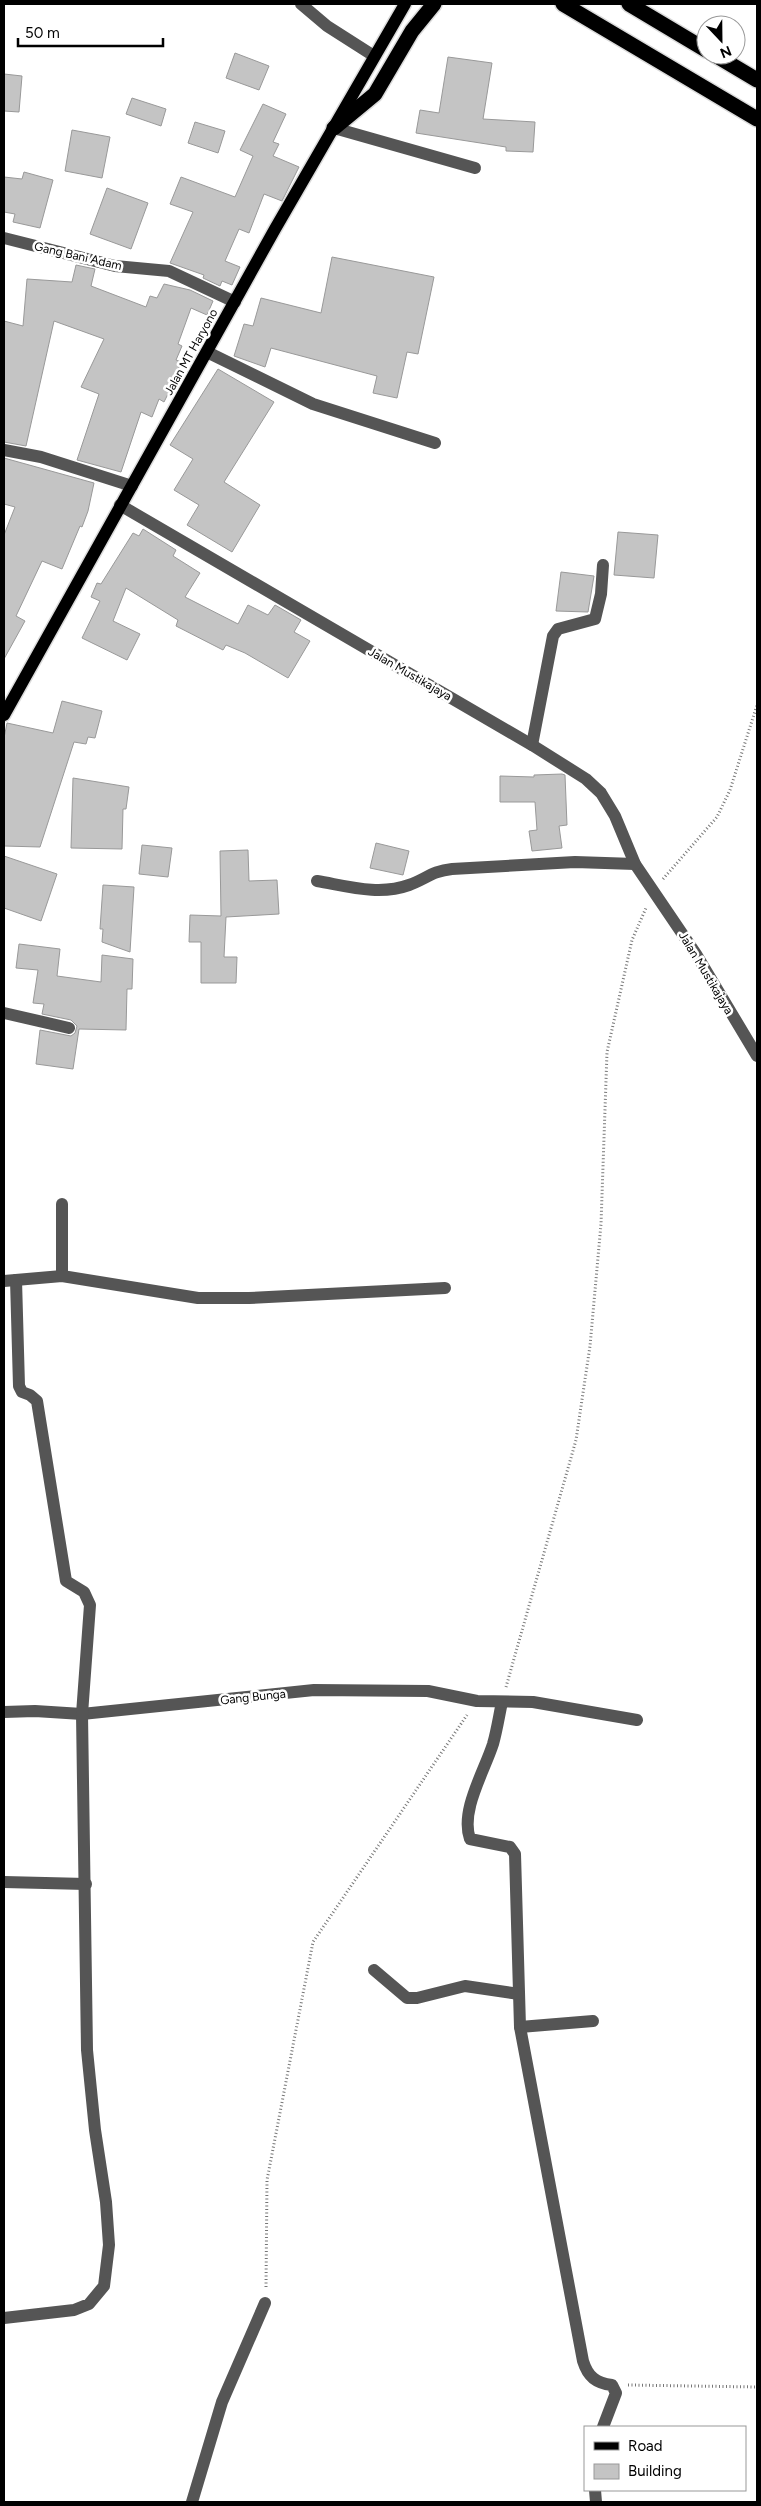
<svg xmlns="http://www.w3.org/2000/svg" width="761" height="2506" font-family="Figtree,sans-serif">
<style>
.building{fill:#c4c4c4;stroke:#999}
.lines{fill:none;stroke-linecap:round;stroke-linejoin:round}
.major-casing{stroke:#dbdbdb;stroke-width:15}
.highway-casing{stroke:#dbdbdb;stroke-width:18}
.path{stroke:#777;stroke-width:3;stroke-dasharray:1 2.5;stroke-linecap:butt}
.minor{stroke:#555;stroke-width:12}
.major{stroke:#000;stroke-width:12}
.highway{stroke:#000;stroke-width:15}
.labels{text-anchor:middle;stroke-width:5;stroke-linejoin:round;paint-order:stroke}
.street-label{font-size:12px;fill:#000;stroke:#fff}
</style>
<rect width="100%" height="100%" fill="#fff"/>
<!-- building -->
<g class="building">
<polygon points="235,53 269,66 259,90 226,78"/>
<polygon points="448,57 492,63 483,119 535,122 533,152 506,151 506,147 416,133 420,110 439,113"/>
<polygon points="4,74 22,76 19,112 4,111"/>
<polygon points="132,98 166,109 161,126 126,114"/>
<polygon points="263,104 286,114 273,142 279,144 273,156 299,167 282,201 264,194 249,233 239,229 225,261 240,267 232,285 222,281 220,286 203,278 204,275 170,263 193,212 170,204 181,177 235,197 253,156 240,150"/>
<polygon points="195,122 225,131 218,153 188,143"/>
<polygon points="72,130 110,137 102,178 65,171"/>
<polygon points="24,172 53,180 40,228 13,222 15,214 4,212 4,177 22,179"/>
<polygon points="107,188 148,203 131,249 90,234"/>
<polygon points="332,257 434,277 418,354 407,352 397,398 373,393 377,376 271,348 265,367 234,356 244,324 253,326 261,298 321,313"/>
<polygon points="76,265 95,269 91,286 146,307 150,296 157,298 164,284 190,290 213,301 207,315 191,308 178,344 182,346 176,360 181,362 173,384 164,402 159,399 152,417 141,412 121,472 77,460 99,394 81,387 104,339 54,321 26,446 4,442 4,321 23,326 27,279 72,282"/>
<polygon points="218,369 274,402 224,482 260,505 232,552 187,525 199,505 174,490 193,459 170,445"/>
<polygon points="4,458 94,483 88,511 82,527 80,526 62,569 42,561 16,616 25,621 4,659 4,535 15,507 4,504"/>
<polygon points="143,529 176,550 173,556 200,573 185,597 238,624 248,605 268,615 275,605 301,620 294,632 310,641 288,678 245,653 226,645 223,650 176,626 178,620 126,588 113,621 140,634 127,660 82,638 100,601 91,597 97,583 101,584 133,533 139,536"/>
<polygon points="618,532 658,535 654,578 614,575"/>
<polygon points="561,572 594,576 588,612 556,611"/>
<polygon points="62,701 102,711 95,738 88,737 86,744 74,742 40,847 4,846 4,738 7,723 53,733"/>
<polygon points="562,774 565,775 567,825 559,826 562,848 532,851 529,831 537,830 535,802 500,802 500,776 534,777 534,775"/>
<polygon points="73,778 129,787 126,809 123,809 122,849 71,848"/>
<polygon points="376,843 409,851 403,875 370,868"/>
<polygon points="142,845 172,848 168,877 139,874"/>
<polygon points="248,850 249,881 277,880 279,914 226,917 224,957 237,957 236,983 201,983 201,942 189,942 190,915 221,916 220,851"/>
<polygon points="4,856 57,874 41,921 4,908"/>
<polygon points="103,885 134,887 130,952 102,942 103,929 100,929"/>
<polygon points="19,944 60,949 57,976 101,982 102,955 133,959 132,989 127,989 126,1030 79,1029 73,1069 36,1064 40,1030 71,1036 75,1033 77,1026 71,1020 42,1014 44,1004 33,1003 38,970 16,968"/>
</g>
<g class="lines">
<defs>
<polyline id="major" points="4,715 275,229 405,4"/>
<g id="highway">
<polyline points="563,4 757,119"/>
<polyline points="629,4 706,50"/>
<polyline points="715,55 757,80"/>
<polyline points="334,128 375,94 412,31 434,4"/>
</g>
</defs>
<!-- major casing -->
<use href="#major" class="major-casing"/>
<!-- highway casing -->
<use href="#highway" class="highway-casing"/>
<!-- path -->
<g class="path">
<polyline points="663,879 717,817 730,790 757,705"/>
<polyline points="506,1687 576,1440 590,1346 601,1224 607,1052 632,940 646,908"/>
<polyline points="266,2287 267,2180 313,1942 467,1715"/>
<polyline points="628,2385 757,2387"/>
</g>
<!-- minor -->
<g class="minor">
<polyline points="301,4 327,26 374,56"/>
<polyline points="334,128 475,168"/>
<polyline points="4,238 115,266 169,271 235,302"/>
<polyline points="207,352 313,404 435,443"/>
<polyline points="4,450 41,457 132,486"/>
<polyline points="120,505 532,745 586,779 601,793 615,816 635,864 696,954 757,1056"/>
<polyline points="532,745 553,636 558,629 595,619 601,594 603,565"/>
<path d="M317 881C347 886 379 896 409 885 426 879 432 871 452 869L575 862 635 864"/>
<polyline points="4,1013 69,1028"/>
<polyline points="62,1276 62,1204"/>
<polyline points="4,1281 62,1276 198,1298 249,1298 445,1288"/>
<path d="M502 1702C499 1716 497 1730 493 1744 484 1772 460 1811 470 1839L510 1847 515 1854 520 2027 583 2361C588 2377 596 2383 612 2385L616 2393 603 2427"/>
<polyline points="4,1712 35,1711 82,1714 314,1690 428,1691 477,1701 533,1702 637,1720"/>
<polyline points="4,1882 86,1884"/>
<polyline points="374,1970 407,1998 417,1998 465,1986 519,1994"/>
<polyline points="520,2027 593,2021"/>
<polyline points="4,2318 74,2310 89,2304 104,2286 109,2245 106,2202 95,2130 87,2050 82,1714 90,1605 84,1592 66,1581 37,1401 30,1395 22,1392 19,1386 16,1280"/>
<polyline points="595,2490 596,2502"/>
<polyline points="192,2502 222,2402 265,2303"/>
</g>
<!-- major -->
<use href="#major" class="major"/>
<!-- highway -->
<use href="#highway" class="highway"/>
</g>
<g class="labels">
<!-- street labels -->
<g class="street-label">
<text transform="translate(78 256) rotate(13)" y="4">Gang Bani Adam</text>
<text transform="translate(191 352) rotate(-61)" y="4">Jalan MT Haryono</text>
<text transform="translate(410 674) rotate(30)" y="4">Jalan Mustikajaya</text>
<text transform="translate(706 973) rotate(59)" y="4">Jalan Mustikajaya</text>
<text transform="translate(253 1697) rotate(-6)" y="4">Gang Bunga</text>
</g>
</g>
<!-- border -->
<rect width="761" height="2506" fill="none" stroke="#000000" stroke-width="10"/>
<!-- legend -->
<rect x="584" y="2426" width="162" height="65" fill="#ffffff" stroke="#999999"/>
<rect x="594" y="2442" width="25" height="8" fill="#000000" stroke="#999999"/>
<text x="628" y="2451" font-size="15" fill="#000000">Road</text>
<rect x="594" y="2464" width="25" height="15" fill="#c4c4c4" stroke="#999999"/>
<text x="628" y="2476" font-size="15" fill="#000000">Building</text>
<!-- north arrow -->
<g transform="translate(721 40) rotate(158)"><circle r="24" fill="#ffffff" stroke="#999999"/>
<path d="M0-4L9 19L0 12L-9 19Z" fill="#000000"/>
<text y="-8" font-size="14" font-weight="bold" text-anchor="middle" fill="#000000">N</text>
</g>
<!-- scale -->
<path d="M18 38v8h145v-8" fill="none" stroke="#000000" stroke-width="2.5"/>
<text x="25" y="38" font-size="15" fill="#000000" stroke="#ffffff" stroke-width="4" paint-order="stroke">50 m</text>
</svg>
